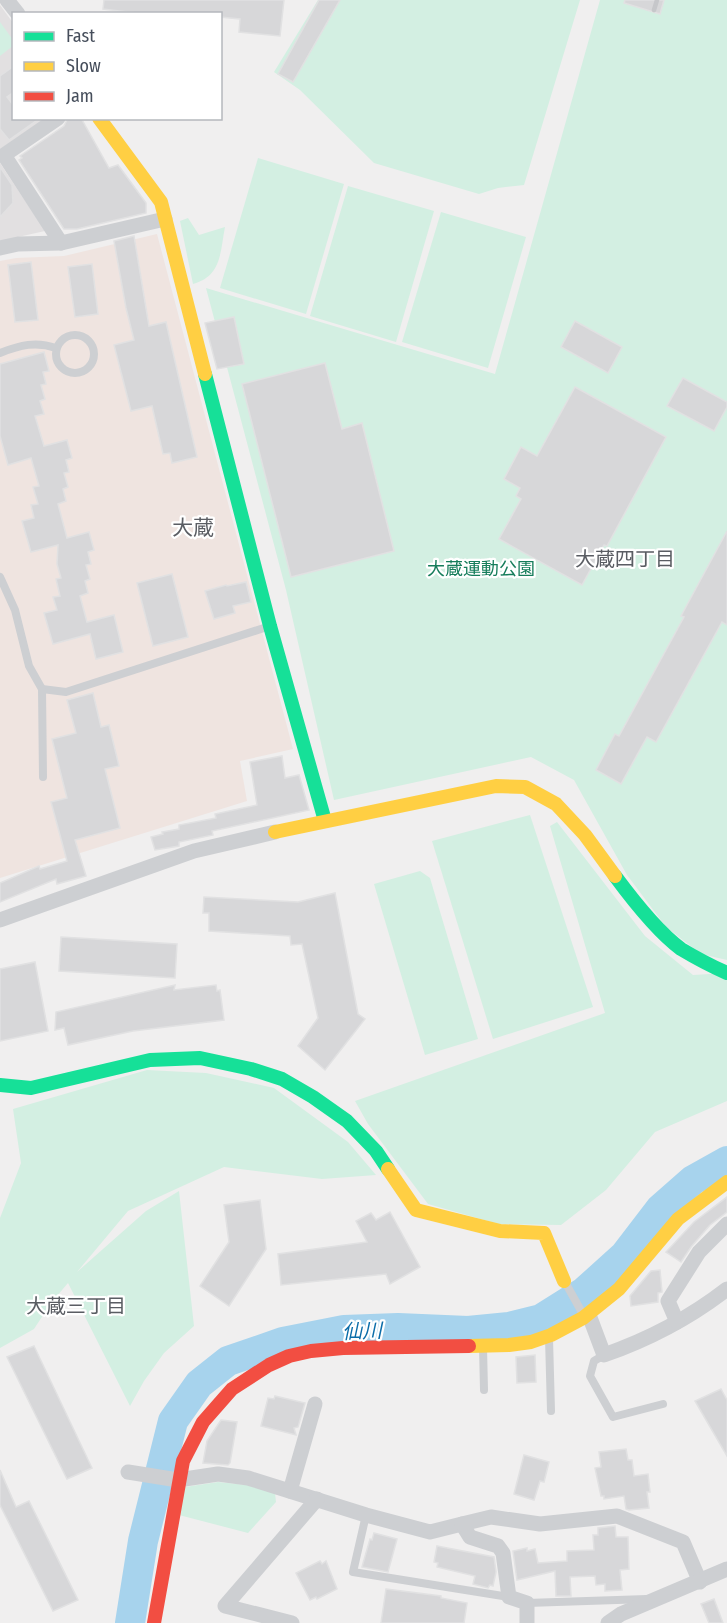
<svg xmlns="http://www.w3.org/2000/svg" width="727" height="1623" font-family="'Fira Sans Condensed','Noto Sans JP',sans-serif">
<style>
.education{fill:#e2e0e1}
.medical{fill:#efe4e0}
.green{fill:#d3efe2}
.lines{fill:none;stroke-linecap:round;stroke-linejoin:round}
.river{stroke:#a7d3ed;stroke-width:30}
.building{fill:#d7d7d9;stroke:#e1e1e2;stroke-width:1.5}
.lane{stroke:#cdcfd2;stroke-width:8}
.street{stroke:#cdcfd2;stroke-width:15}
.fast{stroke:#16e098;stroke-width:14}
.slow{stroke:#ffcf43;stroke-width:14}
.jam{stroke:#f24e42;stroke-width:14}
.rail{stroke:#c6c7ca;stroke-width:4.5}
.labels{text-anchor:middle;stroke-width:4.5;stroke-linejoin:round;paint-order:stroke}
.park-label{font-size:18px;fill:#167d5b;stroke:#fff}
.neighbourhood-label{font-size:20px;fill:#5a5d63;stroke:#fff}
.water-label{font-size:20px;font-style:italic;fill:#0b6da9;stroke:#fff}
.quarter-label{font-size:21px;fill:#5a5d63;stroke:#fff}
</style>
<rect width="100%" height="100%" fill="#f0efef"/>
<!-- education -->
<g class="education">
<polygon points="0,5 13,23 14,118 44,119 0,149"/>
<polygon points="0,163 45,231 0,241"/>
</g>
<!-- medical -->
<polygon class="medical" points="157,234 293,749 240,761 247,801 0,878 0,261 16,258 64,256"/>
<!-- green -->
<g class="green">
<polygon points="318,0 580,0 524,185 498,188 479,194 374,163 300,90 274,72"/>
<polygon points="600,0 727,0 727,960 701,954 666,927 627,875 574,780 531,757 334,800 286,590 206,288 495,374"/>
<polygon points="0,22 13,40 14,45 0,56"/>
<polygon points="258,158 344,184 306,314 220,288"/>
<polygon points="348,186 434,211 396,342 310,316"/>
<polygon points="441,212 526,237 488,368 402,342"/>
<path d="M188 218 199 235 225 227C220 252 222 276 193 284L180 221Z"/>
<polygon points="530,815 593,1007 493,1039 432,841"/>
<polygon points="557,822 645,936 693,975 727,973 727,1101 655,1132 606,1190 561,1225 498,1224 428,1204 368,1124 355,1101 605,1013 550,826"/>
<polygon points="420,871 430,878 478,1039 425,1055 374,884"/>
<polygon points="147,1070 206,1073 274,1088 348,1142 376,1175 322,1179 224,1167 128,1211 77,1272 146,1211 179,1191 194,1326 164,1353 144,1381 130,1406 68,1283 51,1303 34,1329 0,1348 0,1218 21,1163 13,1109"/>
<polygon points="218,1482 247,1485 275,1493 276,1502 248,1533 179,1515 185,1487"/>
</g>
<g class="lines">
<!-- river -->
<polyline class="river" points="130,1623 143,1541 173,1421 199,1384 228,1361 283,1342 344,1330 398,1328 468,1331 509,1327 541,1319 584,1292 624,1256 660,1209 693,1180 727,1161"/>
</g>
<!-- building -->
<g class="building">
<polygon points="104,0 284,0 280,36 239,32 240,19 220,17 220,14 144,14 103,9"/>
<polygon points="319,0 340,0 293,82 278,74"/>
<polygon points="625,0 664,0 660,14 624,3"/>
<polygon points="14,66 14,92 7,97 14,106 14,118 40,118 9,140 0,129 0,76"/>
<polygon points="68,118 81,118 109,168 118,165 146,203 146,213 77,229 64,229 19,160 22,158 20,156 64,126"/>
<polygon points="0,167 12,185 13,203 0,217"/>
<polygon points="134,236 149,326 166,322 197,457 172,463 170,453 163,454 152,406 131,411 114,345 134,340 126,308 114,241"/>
<polygon points="31,262 38,320 15,322 8,265"/>
<polygon points="92,264 98,314 75,317 68,267"/>
<polygon points="234,317 244,364 217,369 205,323"/>
<polygon points="575,321 622,347 608,373 561,347"/>
<polygon points="44,352 49,371 43,372 46,384 41,385 45,399 40,401 44,414 35,416 44,446 67,440 72,458 66,460 69,472 64,473 68,487 63,489 66,501 58,504 67,538 89,532 94,550 88,552 91,564 86,565 90,579 85,581 88,593 80,596 87,622 114,615 123,652 96,659 90,634 53,644 44,613 57,610 53,597 60,596 56,579 61,578 57,564 58,545 31,552 22,521 34,518 31,505 38,504 33,487 39,486 31,458 8,465 0,436 0,364"/>
<polygon points="325,363 342,429 362,423 394,551 291,577 242,384"/>
<polygon points="683,378 727,402 727,407 714,431 667,406"/>
<polygon points="575,387 666,437 607,546 604,545 582,585 499,539 521,499 516,496 520,488 504,479 521,447 537,456"/>
<polygon points="727,531 727,625 722,622 656,742 647,737 621,784 596,770 615,734 619,736 684,617 681,616"/>
<polygon points="172,574 188,637 153,646 137,583"/>
<polygon points="246,582 251,602 233,606 235,613 214,619 205,591 226,585 227,586"/>
<polygon points="93,693 101,727 109,725 119,766 105,769 120,828 75,840 86,876 57,884 56,879 0,902 0,883 39,866 40,869 67,861 51,802 67,798 52,739 76,733 67,700"/>
<polygon points="282,756 285,778 299,775 309,810 212,831 213,835 179,842 179,846 155,850 151,837 163,834 162,832 179,829 179,825 216,818 215,814 257,805 250,762"/>
<polygon points="335,893 358,1014 365,1019 325,1070 298,1046 318,1018 302,944 291,945 290,936 209,931 209,913 203,913 204,897 298,902"/>
<polygon points="61,937 177,944 175,978 59,971"/>
<polygon points="35,962 48,1031 0,1041 0,969"/>
<polygon points="175,985 174,990 216,985 217,991 220,990 224,1020 133,1031 68,1045 64,1028 55,1030 56,1012"/>
<polygon points="727,1197 727,1212 710,1225 691,1247 681,1262 666,1252 694,1222"/>
<polygon points="260,1200 266,1249 229,1306 200,1286 229,1242 224,1205"/>
<polygon points="390,1212 420,1267 390,1284 386,1274 281,1285 278,1254 367,1242 356,1221 371,1213 376,1220"/>
<polygon points="660,1270 662,1292 658,1293 658,1302 631,1306 630,1296 651,1271"/>
<polygon points="34,1346 92,1468 67,1479 7,1357"/>
<polygon points="535,1355 536,1382 517,1383 516,1357"/>
<polygon points="721,1389 727,1400 727,1456 695,1401"/>
<polygon points="275,1396 305,1403 298,1427 294,1428 296,1435 261,1426 268,1398 274,1399"/>
<polygon points="221,1420 237,1422 230,1463 228,1465 203,1463 207,1441"/>
<polygon points="626,1449 628,1460 632,1460 634,1476 648,1474 650,1492 647,1492 649,1508 629,1510 626,1509 624,1496 604,1499 604,1496 601,1496 595,1468 601,1467 599,1452"/>
<polygon points="524,1455 549,1462 544,1482 540,1481 534,1500 514,1494"/>
<polygon points="0,1470 16,1507 29,1501 78,1600 53,1611 0,1505"/>
<polygon points="615,1526 616,1537 628,1537 629,1569 620,1570 622,1590 605,1591 605,1584 596,1585 595,1576 570,1577 571,1596 556,1596 555,1571 517,1580 513,1551 527,1548 527,1551 535,1549 538,1563 567,1561 567,1551 594,1550 593,1535 598,1535 598,1528"/>
<polygon points="374,1533 397,1539 388,1572 362,1567 370,1539 372,1540"/>
<polygon points="437,1546 494,1557 496,1572 493,1586 490,1585 488,1588 473,1584 475,1576 437,1567 438,1563 434,1562"/>
<polygon points="320,1561 322,1564 326,1561 337,1589 317,1599 316,1597 310,1600 296,1573"/>
<polygon points="386,1589 441,1596 441,1598 467,1603 464,1623 381,1623"/>
<polygon points="714,1599 723,1623 709,1623 701,1604"/>
</g>
<g class="lines">
<!-- lane -->
<g class="lane">
<circle cx="75" cy="354" r="19"/>
<path d="M0 353C20 345 36 341 56 348"/>
<polyline points="0,577 15,610 29,666 42,689 66,692 270,626"/>
<polyline points="42,689 43,777"/>
<polyline points="565,1282 584,1316"/>
<polyline points="549,1338 551,1411"/>
<polyline points="483,1347 484,1390"/>
<polyline points="604,1355 594,1361 590,1376 613,1417 663,1404"/>
<polyline points="366,1515 353,1572 509,1597"/>
<polyline points="527,1603 647,1599"/>
</g>
<!-- street -->
<g class="street">
<polyline points="7,0 18,14"/>
<polyline points="58,118 4,155 61,243"/>
<polyline points="0,248 18,244 61,243 165,219"/>
<polyline points="0,920 194,851 275,832"/>
<path d="M589 1315 604 1355C647 1340 691 1317 727 1289"/>
<polyline points="677,1322 668,1301 699,1252 727,1224"/>
<polyline points="128,1472 178,1480 218,1474 248,1478 366,1515 430,1532 462,1524 470,1537 498,1546 503,1553 509,1597 527,1603 527,1623"/>
<polyline points="290,1491 315,1404"/>
<polyline points="462,1524 491,1517 540,1524 617,1516 683,1542 700,1582"/>
<polyline points="292,1623 225,1606 317,1499"/>
<polyline points="608,1623 621,1614 727,1569"/>
</g>
<!-- fast -->
<g class="fast">
<polyline points="205,374 270,626 325,821"/>
<path d="M615 876C632 899 658 932 681 949 696 958 711 966 727 973"/>
<polyline points="0,1085 31,1088 150,1060 200,1058 251,1069 282,1079 313,1097 347,1121 376,1151 388,1169"/>
</g>
<!-- slow -->
<g class="slow">
<polyline points="99,118 161,202 205,374"/>
<polyline points="275,832 496,786 525,787 556,804 585,835 615,876"/>
<polyline points="388,1169 416,1210 500,1231 544,1233 564,1281"/>
<polyline points="469,1346 509,1345 531,1342 551,1335 583,1318 619,1289 678,1219 727,1182"/>
</g>
<!-- jam -->
<polyline class="jam" points="154,1623 183,1461 203,1422 232,1389 269,1365 289,1356 311,1351 343,1348 469,1346"/>
<!-- rail -->
<polyline class="rail" points="654,10 657,0"/>
</g>
<g class="labels">
<!-- park labels -->
<g class="park-label">
<text x="481" y="575">大蔵運動公園</text>
</g>
<!-- neighbourhood labels -->
<g class="neighbourhood-label">
<text x="625" y="566">大蔵四丁目</text>
<text x="76" y="1313">大蔵三丁目</text>
</g>
<!-- water labels -->
<g class="water-label">
<text transform="translate(362 1331) rotate(-2)" y="7">仙川</text>
</g>
<!-- quarter labels -->
<g class="quarter-label">
<text x="193" y="535">大蔵</text>
</g>
</g>
<!-- legend -->
<rect x="12" y="12" width="210" height="108" fill="#ffffff" stroke="#b5b8bd" stroke-width="1.5"/>
<rect x="24" y="32" width="30" height="9" fill="#16e098" stroke="#b5b8bd" stroke-width="1.5"/>
<text x="66" y="42" font-size="18" fill="#464e5b">Fast</text>
<rect x="24" y="62" width="30" height="9" fill="#ffcf43" stroke="#b5b8bd" stroke-width="1.5"/>
<text x="66" y="72" font-size="18" fill="#464e5b">Slow</text>
<rect x="24" y="92" width="30" height="9" fill="#f24e42" stroke="#b5b8bd" stroke-width="1.5"/>
<text x="66" y="102" font-size="18" fill="#464e5b">Jam</text>
</svg>
